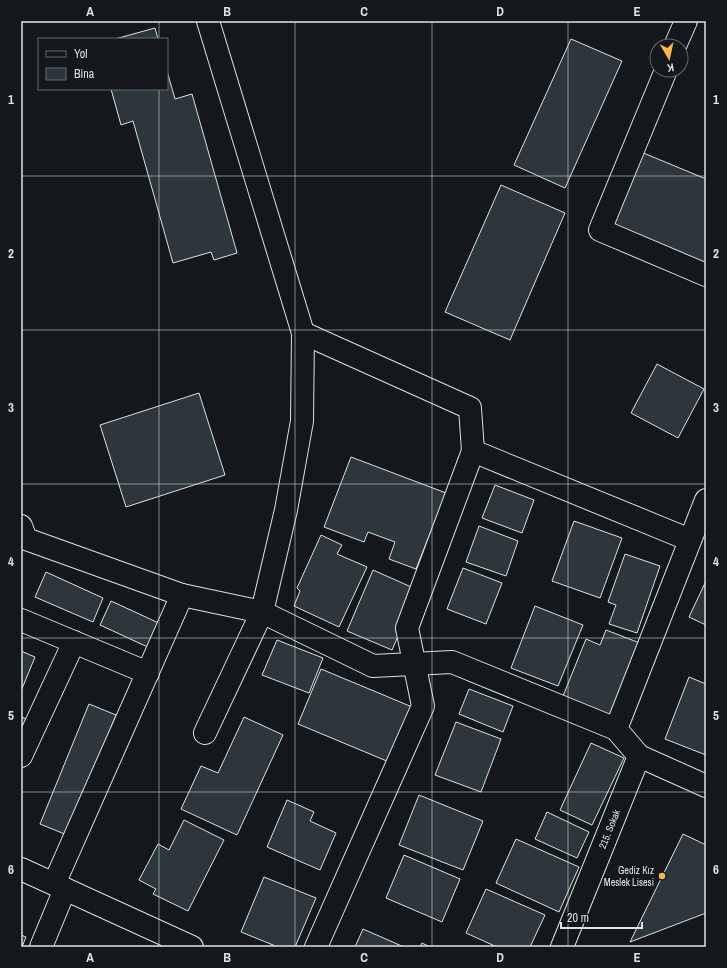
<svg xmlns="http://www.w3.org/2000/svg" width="727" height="968" font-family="'Archivo Narrow',sans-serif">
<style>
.building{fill:#2c363c;stroke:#d8e6dc}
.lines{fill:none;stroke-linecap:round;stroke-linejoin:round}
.minor-casing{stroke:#d8e6dc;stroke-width:24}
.minor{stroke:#14181c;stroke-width:22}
.grid{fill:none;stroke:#d8e6dc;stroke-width:1;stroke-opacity:0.55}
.poi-dot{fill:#ffb74d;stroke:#14181c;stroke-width:1.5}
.labels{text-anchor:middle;stroke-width:3;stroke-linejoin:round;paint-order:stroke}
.street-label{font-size:10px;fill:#d8e6dc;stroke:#14181c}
.poi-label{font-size:10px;fill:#d8e6dc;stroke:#14181c;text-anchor:end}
.neatline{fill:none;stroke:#d8e6dc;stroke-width:1.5}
.grid-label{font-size:13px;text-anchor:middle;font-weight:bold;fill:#d8e6dc}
</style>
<rect width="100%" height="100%" fill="#14181c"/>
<!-- building -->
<g class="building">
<polygon points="155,28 158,39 115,39"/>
<polygon points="571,39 622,61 565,188 514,165"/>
<polygon points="167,71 175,99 192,94 237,253 214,260 211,252 173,263 133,121 121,125 111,89 167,89"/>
<polygon points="641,152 706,179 706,265 610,226"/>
<polygon points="501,185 565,213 510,340 445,312"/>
<polygon points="657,364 704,389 678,438 631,413"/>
<polygon points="199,393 225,475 126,507 100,425"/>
<polygon points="351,457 446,493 416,569 389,559 395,542 368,532 364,542 324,527"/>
<polygon points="495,485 534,500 522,533 482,518"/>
<polygon points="574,521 622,538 600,598 552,581"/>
<polygon points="479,526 518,541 506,576 466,562"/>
<polygon points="321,535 342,545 337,554 367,567 339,627 294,606 300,591 297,588"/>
<polygon points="625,554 660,566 637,633 609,624 616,605 608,602"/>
<polygon points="463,568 502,583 486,624 447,609"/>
<polygon points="373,570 418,590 392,650 347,631"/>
<polygon points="46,572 103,598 93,622 35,597"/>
<polygon points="706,581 706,625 689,617"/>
<polygon points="111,601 163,625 152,649 100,625"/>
<polygon points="535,606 583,625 558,686 511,668"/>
<polygon points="606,630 645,645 615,718 563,696 586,639 600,645"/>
<polygon points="277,640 323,658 309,693 262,675"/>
<polygon points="21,651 35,657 21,691"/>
<polygon points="321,669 417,709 394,764 298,724"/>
<polygon points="689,677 706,684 706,755 665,739"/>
<polygon points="469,689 513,706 503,732 459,714"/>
<polygon points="89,704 116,715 67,835 40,824"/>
<polygon points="21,717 32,721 21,747"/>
<polygon points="244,717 283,735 237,835 181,809 201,766 218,773"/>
<polygon points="456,722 501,739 481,792 435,775"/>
<polygon points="591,743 624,758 592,825 560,810"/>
<polygon points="419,795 483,821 463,870 399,845"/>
<polygon points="287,800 314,812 310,821 336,833 320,870 267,847"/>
<polygon points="547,812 589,832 577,858 535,839"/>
<polygon points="184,820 224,840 188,911 153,894 156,889 139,880 158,844 169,850"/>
<polygon points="683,834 706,845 706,913 630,942"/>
<polygon points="516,839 579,867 559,912 496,883"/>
<polygon points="404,855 460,879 442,922 386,898"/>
<polygon points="264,877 316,898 295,947 278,947 241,932"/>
<polygon points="486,889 545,915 530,947 497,947 466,933"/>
<polygon points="363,929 404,947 355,947"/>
<polygon points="21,935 26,937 22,947 21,947"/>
<polygon points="422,943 430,947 420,947"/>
</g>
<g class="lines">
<defs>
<g id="minor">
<polyline points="675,46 686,21"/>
<polyline points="666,70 600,230 706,275"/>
<polyline points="303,333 470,408 473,451 407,628 423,706 316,947"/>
<polyline points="473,451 690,540"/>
<polyline points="21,526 26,539 182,595 262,612 373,666 452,662 616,729 639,756 706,786"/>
<polyline points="21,620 148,673"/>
<polyline points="616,729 706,500"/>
<polyline points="205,733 262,612 286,510 302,421 303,333 208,21"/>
<polyline points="21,756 74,642"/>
<polyline points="21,869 192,947"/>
<polyline points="54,884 182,595"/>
<polyline points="41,947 65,889"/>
<polyline points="562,947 639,756"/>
</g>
</defs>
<!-- minor casing -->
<use href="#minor" class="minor-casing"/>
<!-- minor -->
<use href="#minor" class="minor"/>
</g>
<!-- grid -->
<path class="grid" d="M159 21V39M295 21V947M432 21V947M568 21V947M159 89V947M21 176H706M21 330H706M21 484H706M21 638H706M21 792H706"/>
<!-- markers -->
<circle class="poi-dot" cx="662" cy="876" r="4"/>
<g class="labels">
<!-- street labels -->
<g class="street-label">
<text transform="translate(609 829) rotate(-68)" y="4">215. Sokak</text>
</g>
<!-- poi labels -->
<g class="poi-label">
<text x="654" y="874">Gediz Kız<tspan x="654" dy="12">Meslek Lisesi</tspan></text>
</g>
</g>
<!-- border -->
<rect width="727" height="968" fill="none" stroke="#14181c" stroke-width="44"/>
<!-- legend -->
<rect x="38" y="38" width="130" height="52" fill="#14181c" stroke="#626a69"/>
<rect x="46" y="51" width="20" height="6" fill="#14181c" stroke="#626a69"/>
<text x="74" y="58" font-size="12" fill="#d8e6dc">Yol</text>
<rect x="46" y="68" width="20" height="12" fill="#2c363c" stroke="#626a69"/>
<text x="74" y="78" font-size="12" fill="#d8e6dc">Bina</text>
<!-- north arrow -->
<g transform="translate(669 58) rotate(171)"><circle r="19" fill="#14181c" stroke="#626a69"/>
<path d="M0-3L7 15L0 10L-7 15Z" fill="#ffb74d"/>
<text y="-6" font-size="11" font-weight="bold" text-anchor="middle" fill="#d8e6dc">K</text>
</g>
<!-- scale -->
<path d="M561 922v6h81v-6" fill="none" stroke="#d8e6dc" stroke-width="2"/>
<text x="567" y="922" font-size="12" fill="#d8e6dc" stroke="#14181c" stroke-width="3" paint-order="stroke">20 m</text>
<rect x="22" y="22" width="683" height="924" class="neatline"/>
<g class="grid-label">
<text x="90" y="16">A</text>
<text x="227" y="16">B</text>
<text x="364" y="16">C</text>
<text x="500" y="16">D</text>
<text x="637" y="16">E</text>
<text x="11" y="104">1</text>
<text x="716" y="104">1</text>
<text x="11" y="258">2</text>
<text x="716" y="258">2</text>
<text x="11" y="412">3</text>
<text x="716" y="412">3</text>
<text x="11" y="566">4</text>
<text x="716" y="566">4</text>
<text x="11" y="720">5</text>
<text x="716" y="720">5</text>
<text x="11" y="874">6</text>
<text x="716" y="874">6</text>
<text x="90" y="962">A</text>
<text x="227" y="962">B</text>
<text x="364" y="962">C</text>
<text x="500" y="962">D</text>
<text x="637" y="962">E</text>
</g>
</svg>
